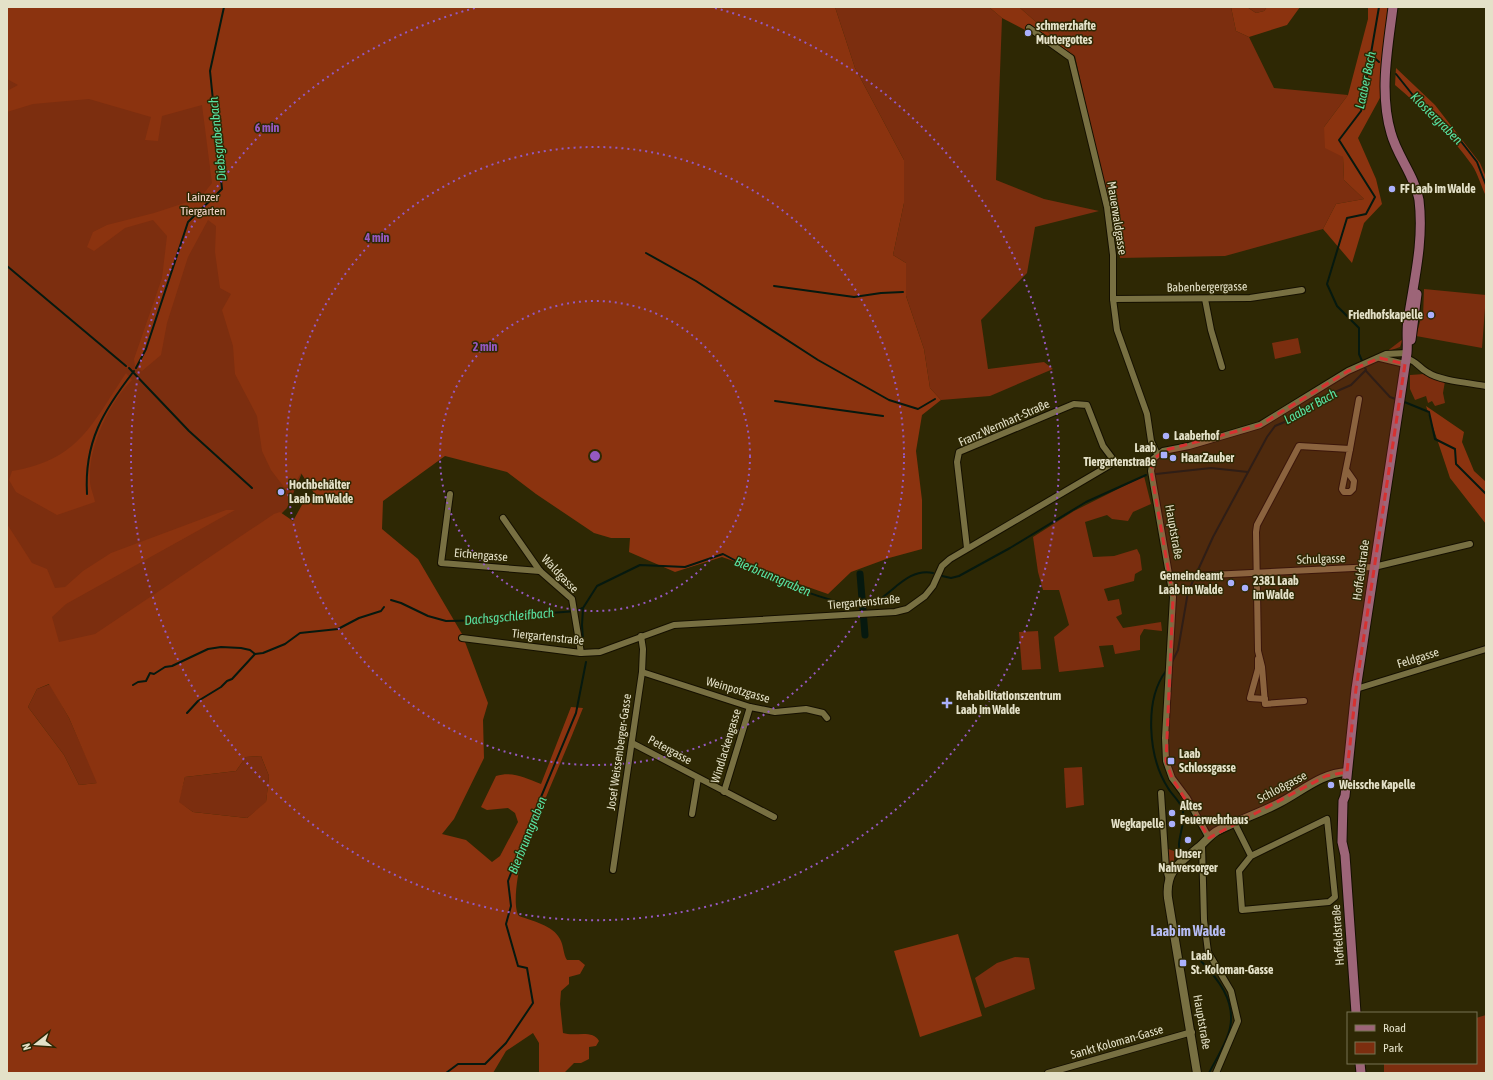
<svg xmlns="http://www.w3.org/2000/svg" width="1493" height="1080" font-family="'Asap Condensed',sans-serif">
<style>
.green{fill:#7c2e0f}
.forest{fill:#8b330f;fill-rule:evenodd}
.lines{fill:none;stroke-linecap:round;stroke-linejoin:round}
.stream{stroke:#06190f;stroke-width:2}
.canal{stroke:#06190f;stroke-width:7}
.street-casing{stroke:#151000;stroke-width:8}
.secondary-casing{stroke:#151000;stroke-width:10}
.primary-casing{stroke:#151000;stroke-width:11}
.street{stroke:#787042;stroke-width:6}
.secondary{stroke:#787042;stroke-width:8}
.primary{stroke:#9d6578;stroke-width:9}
.marked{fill:#d73130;fill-opacity:0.2;stroke:#d73130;stroke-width:3;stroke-dasharray:8 5;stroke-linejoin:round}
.ring{fill:none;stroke:#9559c1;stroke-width:2;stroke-dasharray:2 4}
.poi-dot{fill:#aab0fc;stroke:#2e2804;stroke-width:1.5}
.labels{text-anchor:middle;stroke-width:3;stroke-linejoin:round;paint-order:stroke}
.poi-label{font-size:12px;font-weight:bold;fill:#e4e1c8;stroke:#2e2804;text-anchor:start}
.park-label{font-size:12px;fill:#f7d8cd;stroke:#2e2804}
.street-label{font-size:12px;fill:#e4e1c8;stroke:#2e2804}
.water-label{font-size:13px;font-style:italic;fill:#59e3a3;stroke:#2e2804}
.quarter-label{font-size:14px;font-weight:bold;fill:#b6bcf4;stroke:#2e2804}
.centre{fill:#9559c1;stroke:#2e2804;stroke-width:2}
.ring-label{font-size:12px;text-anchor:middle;font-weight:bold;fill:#9559c1;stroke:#2e2804;stroke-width:3;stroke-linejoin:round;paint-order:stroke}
</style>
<rect width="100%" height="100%" fill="#2e2804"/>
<!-- green -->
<g class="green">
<polygon points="7,7 451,124 287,508 281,514 92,642 7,656"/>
<polygon points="835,7 989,7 1002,18 996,180 1044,199 1099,211 1035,227 1027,273 981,320 988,369 1044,362 1053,369 990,396 941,400 930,388 924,349 906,296 906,263 893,255 904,203 904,160 855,68"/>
<polygon points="1019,7 1231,7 1236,31 1249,37 1274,88 1348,95 1324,127 1343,157 1344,180 1364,199 1336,204 1323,229 1225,256 1120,258 1075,56"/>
<polygon points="1247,7 1267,7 1264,11 1256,13"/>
<polygon points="1424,289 1486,295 1482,348 1416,336 1421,318 1423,318"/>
<polygon points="1298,338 1301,353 1275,359 1272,343"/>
<polygon points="1403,339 1400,347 1386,352"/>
<polygon points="1424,374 1445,381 1443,393 1445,403 1435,406 1432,401 1428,403 1426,396 1415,400 1410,389 1410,375"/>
<polygon points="1144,476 1151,504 1133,512 1128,521 1112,519 1107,515 1085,522 1093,557 1114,556 1137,549 1140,555 1142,570 1135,574 1134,581 1104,589 1108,601 1119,599 1122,614 1116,617 1123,628 1161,622 1162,631 1144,629 1140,636 1140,650 1115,654 1113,645 1099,646 1104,667 1059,672 1054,637 1069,625 1059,590 1043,590 1038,572 1033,537 1074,511"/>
<polygon points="1038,631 1041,669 1022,670 1019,632"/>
<polygon points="50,684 69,718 98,783 79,785 64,755 28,707 37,689"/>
<polygon points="261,756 269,776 266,803 247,818 193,812 178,802 185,777 236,771 246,757"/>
<polygon points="1082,767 1084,805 1066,808 1064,768"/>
<polygon points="1168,849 1174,851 1174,861 1168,865"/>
<polygon points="1015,957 1029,958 1035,989 985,1008 975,978 997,963"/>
<polygon points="1486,1015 1486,1073 1384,1073 1384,1063 1476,1063 1476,1018"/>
</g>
<!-- forest -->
<g class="forest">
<path d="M7 7H835L855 68 904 160V203L893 255 906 263V296L924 349 930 388 941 400 922 415 916 451 922 500V549L889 558 851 572 828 594 722 557 675 572 629 552 630 538H611L594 533 536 494 507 472 445 456 383 501 382 529 418 559 462 634 488 703 483 720 484 758 454 819 442 834 466 840 492 862 500 856 518 822 515 813 508 808 487 810 481 807 496 776C513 771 525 778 541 784L571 707 583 708C563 759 539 810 521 862 518 872 512 907 519 916 532 921 553 925 560 939 564 946 563 954 567 960H579L585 965 580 974 569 977V984L561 991 560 1004 563 1033C575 1037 593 1029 599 1041L596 1046 589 1047V1059L581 1063H574L564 1073H539V1043L533 1033 506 1051 493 1073H7V524L32 563 47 569 55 588 65 587 83 571 111 553 226 510H235L66 604 52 617 59 642 95 634 274 514 280 512 293 521 303 503 314 493 301 473 293 486 284 487 271 470 262 451 257 416 235 374 233 346 222 310 231 294 220 288 215 252 216 226 208 220 188 257 167 323 161 355 142 371 135 366 134 359 162 278 167 236 153 220 125 228 94 251 87 247 93 232 107 225 154 213 200 198 212 183 202 105 162 116 158 141 145 140 151 117 89 99 33 104 7 112V91L18 85 7 79ZM49 684 69 718 97 783 79 785 64 755 28 707 37 689ZM261 756 269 776 266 802 247 818 193 812 179 802 185 777 236 771 246 757Z"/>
<polygon points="989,7 1019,7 1075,56 1002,18"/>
<polygon points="1231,7 1247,7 1256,13 1264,11 1267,7 1300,7 1287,25 1249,37 1236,31"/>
<polygon points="1368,7 1390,7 1384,48 1381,96 1358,138 1376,179 1382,204 1364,223 1352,263 1323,229 1336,204 1364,199 1344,180 1343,157 1325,148 1324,127 1348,95 1368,19"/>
<path d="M1396 68 1435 105 1480 163 1486 177V196C1481 186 1478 174 1472 165 1451 135 1423 109 1395 85Z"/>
<path d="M126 373 132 380C109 403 88 447 90 481 90 488 94 495 95 502L57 515 16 492 9 480 12 471C79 460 92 424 126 373Z"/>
<polygon points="1426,406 1464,432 1462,442 1474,471 1486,482 1486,524 1450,478"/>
<polygon points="958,934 982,1016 920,1037 894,951"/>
</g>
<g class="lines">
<!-- stream -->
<g class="stream">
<polyline points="1370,54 1379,62"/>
<polyline points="1396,74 1420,104 1437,115 1440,124 1460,140 1477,162 1486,185"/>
<polyline points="646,253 696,281 818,360 889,400 918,409 935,399"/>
<polyline points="7,266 126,366"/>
<polyline points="774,286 854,297 881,293 903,292"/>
<polyline points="129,368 189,431 252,488"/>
<polyline points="136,368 146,349 188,222 222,189 210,71 224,7"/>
<polyline points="1366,371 1390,397 1398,400"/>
<polyline points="775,401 883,416"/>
<polyline points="1402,401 1429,412 1435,439 1455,449 1456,464 1486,494"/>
<polyline points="1156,474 1211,468 1248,472"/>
<path d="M87 494C84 442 103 411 134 371"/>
<polyline points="942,576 951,578 959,576 1010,548 1086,502 1146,475"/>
<polyline points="391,600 401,603 428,616 446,621 497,620 509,616 577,611 582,608"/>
<path d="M583 640 582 625 583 608 597 586 640 565 685 567 723 554C750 569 846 616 875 602 894 592 908 568 933 573"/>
<polyline points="1171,664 1178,650 1188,592 1213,537 1267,437 1275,426 1287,421 1310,403 1351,385 1366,370 1359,354 1359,328 1337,306 1327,284 1347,218 1366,214 1375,197 1339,140 1361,111 1379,7"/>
<path d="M1166 671C1144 700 1148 757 1168 788 1172 795 1179 800 1182 808 1186 819 1180 832 1179 844 1179 848 1180 852 1180 856"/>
<polyline points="133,685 138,682 146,681 150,673 154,674 165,667 172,666 208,649 221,647 241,648 250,650 255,654 263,653 285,644 300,633 338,629 359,618 381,611 384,607"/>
<polyline points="187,713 198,701 221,687 227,681 232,679 255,654"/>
<path d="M1200 960C1217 978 1236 1000 1230 1028 1227 1043 1216 1059 1209 1073"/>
<polyline points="446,1073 458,1064 485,1064 506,1043 533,1003 527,968 518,966 506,924 511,906 508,881 531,821 576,713 586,662"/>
</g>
<!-- canal -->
<polyline class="canal" points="860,574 865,635"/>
<defs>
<g id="street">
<polyline points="1029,28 1071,58 1107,207 1113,255 1113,299 1117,330 1147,414 1151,441 1157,454"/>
<polyline points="1113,299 1250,298 1302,290"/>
<polyline points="1205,299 1211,330 1222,367"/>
<polyline points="1380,358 1405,364"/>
<path d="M1406 358C1418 362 1418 367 1427 372 1440 381 1470 383 1486 386"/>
<polyline points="1350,449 1359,399"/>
<polyline points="450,494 441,563 540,571"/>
<polyline points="503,518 540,571 572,599 581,653"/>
<polyline points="967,548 957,462 959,452 1074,404 1087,405 1103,446 1115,462"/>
<polyline points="1170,577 1374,567 1470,544"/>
<polyline points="462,638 581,653 600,652 674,625 895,612 907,609 925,596 933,586 942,566 950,559 1115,462 1151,464"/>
<polyline points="1258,659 1258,669 1250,698 1265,699"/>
<polyline points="642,672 750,707 775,712 806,709 823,713 827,718"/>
<polyline points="1356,689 1486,649"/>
<polyline points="1304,701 1265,704 1262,667 1258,651 1256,532 1257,525 1299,446 1350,449 1342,489 1344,492 1350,492 1353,489 1354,481 1347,471"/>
<polyline points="632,743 774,817"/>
<polyline points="724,792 750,707"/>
<polyline points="1161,793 1166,869 1169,880"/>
<polyline points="692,814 698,778"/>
<polyline points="1235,824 1251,856 1327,819 1335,897 1329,902 1242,910 1239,871 1251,856"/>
<polyline points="1209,838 1187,798 1172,778 1166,761 1165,738 1173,597 1151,471 1153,459 1163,451 1189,446 1260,425 1348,371 1386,354 1407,353"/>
<polyline points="1202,845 1204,920 1208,952 1231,991 1238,1021 1216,1073"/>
<polyline points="613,870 642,672 643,649 641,636"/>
<polyline points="1048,1073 1192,1032"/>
</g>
<path id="secondary" d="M1197 1073 1168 898C1165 871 1180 862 1199 847 1205 842 1210 835 1217 831 1238 820 1261 813 1281 802 1302 791 1322 773 1347 772"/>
<g id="primary">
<polyline points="1411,340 1417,294"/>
<path d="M1356 1013 1345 855 1342 842 1343 801 1345 796 1356 689 1407 353C1408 342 1406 331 1408 320 1414 280 1424 241 1419 200 1415 176 1397 156 1391 133 1379 93 1388 47 1393 7"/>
<polyline points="1360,1063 1361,1073"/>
</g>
</defs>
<!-- street casing -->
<use href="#street" class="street-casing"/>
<!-- secondary casing -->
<use href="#secondary" class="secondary-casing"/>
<!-- primary casing -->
<use href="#primary" class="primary-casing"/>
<!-- street -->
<use href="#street" class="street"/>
<!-- secondary -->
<use href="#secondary" class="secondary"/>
<!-- primary -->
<use href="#primary" class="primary"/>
</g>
<!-- marked area -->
<path class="marked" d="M1380 358 1405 364 1356 689 1347 772 1326 776 1209 838 1172 778 1166 761 1173 597 1151 471 1153 459 1166 450 1260 425 1348 371Z"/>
<!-- distance rings -->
<g class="ring">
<circle cx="595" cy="456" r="155"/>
<circle cx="595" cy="456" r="309"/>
<path d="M715 8A464 464 0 1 1 475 8"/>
</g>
<!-- markers -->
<g class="poi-dot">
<circle cx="1028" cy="33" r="4"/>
<circle cx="1392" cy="189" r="4"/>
<circle cx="1431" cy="315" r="4"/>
<circle cx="1166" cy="436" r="4"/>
<rect x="1160" y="451" width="8" height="8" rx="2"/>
<circle cx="1173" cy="458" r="4"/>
<circle cx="281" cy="492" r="4"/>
<circle cx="1231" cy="583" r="4"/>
<circle cx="1245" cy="588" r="4"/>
<path d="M945 697h4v4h4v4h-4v4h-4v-4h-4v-4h4z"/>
<rect x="1167" y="757" width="8" height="8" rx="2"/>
<circle cx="1331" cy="785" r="4"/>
<circle cx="1172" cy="813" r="4"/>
<circle cx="1172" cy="824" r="4"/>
<circle cx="1188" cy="840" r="4"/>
<rect x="1179" y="959" width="8" height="8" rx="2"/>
</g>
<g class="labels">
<!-- poi labels -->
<g class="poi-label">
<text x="1036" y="30">schmerzhafte<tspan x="1036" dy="14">Muttergottes</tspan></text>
<text x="1400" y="193">FF Laab im Walde</text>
<text x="1423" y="319" text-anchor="end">Friedhofskapelle</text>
<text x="1174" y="440">Laaberhof</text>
<text x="1156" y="452" text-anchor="end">Laab<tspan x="1156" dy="14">Tiergartenstraße</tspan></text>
<text x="1181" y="462">HaarZauber</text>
<text x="289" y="489">Hochbehälter<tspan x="289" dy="14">Laab im Walde</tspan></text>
<text x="1223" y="580" text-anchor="end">Gemeindeamt<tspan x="1223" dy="14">Laab im Walde</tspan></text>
<text x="1253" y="585">2381 Laab<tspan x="1253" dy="14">im Walde</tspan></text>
<text x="956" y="700">Rehabilitationszentrum<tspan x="956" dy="14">Laab im Walde</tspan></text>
<text x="1179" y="758">Laab<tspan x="1179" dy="14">Schlossgasse</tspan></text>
<text x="1339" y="789">Weissche Kapelle</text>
<text x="1180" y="810">Altes<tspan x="1180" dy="14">Feuerwehrhaus</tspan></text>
<text x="1164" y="828" text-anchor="end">Wegkapelle</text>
<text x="1188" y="858" text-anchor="middle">Unser<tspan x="1188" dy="14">Nahversorger</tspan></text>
<text x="1191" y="960">Laab<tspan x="1191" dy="14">St.-Koloman-Gasse</tspan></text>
</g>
<!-- park labels -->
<g class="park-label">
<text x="203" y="201">Lainzer<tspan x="203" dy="14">Tiergarten</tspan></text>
</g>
<!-- street labels -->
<g class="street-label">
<text transform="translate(1117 218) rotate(81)" y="4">Mauerwaldgasse</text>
<text transform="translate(1207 287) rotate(-1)" y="4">Babenbergergasse</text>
<text transform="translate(1004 423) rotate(-24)" y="4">Franz Wernhart-Straße</text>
<text transform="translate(1174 532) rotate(80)" y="4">Hauptstraße</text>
<text transform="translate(481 555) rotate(5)" y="4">Eichengasse</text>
<text transform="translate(1321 559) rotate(-2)" y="4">Schulgasse</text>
<text transform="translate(1361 570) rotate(-82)" y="4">Hoffeldstraße</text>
<text transform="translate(560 574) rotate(46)" y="4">Waldgasse</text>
<text transform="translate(864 602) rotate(-5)" y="4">Tiergartenstraße</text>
<text transform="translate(548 637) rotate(6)" y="4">Tiergartenstraße</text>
<text transform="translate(1418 658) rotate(-17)" y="4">Feldgasse</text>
<text transform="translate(738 690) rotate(16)" y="4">Weinpotzgasse</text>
<text transform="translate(726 746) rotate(-73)" y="4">Windlackengasse</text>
<text transform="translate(670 750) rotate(28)" y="4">Petergasse</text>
<text transform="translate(619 752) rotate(-82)" y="4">Josef Weissenberger-Gasse</text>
<text transform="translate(1282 787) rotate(-28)" y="4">Schloßgasse</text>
<text transform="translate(1338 935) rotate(-94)" y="4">Hoffeldstraße</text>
<text transform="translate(1202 1022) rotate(80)" y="4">Hauptstraße</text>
<text transform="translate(1117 1042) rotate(-16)" y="4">Sankt Koloman-Gasse</text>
</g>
<!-- water labels -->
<g class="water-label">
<text transform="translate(1365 80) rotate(-78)" y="5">Laaber Bach</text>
<text transform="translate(1437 118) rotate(45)" y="5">Klostergraben</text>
<text transform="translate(217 139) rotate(-96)" y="5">Diebsgrabenbach</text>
<text transform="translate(1310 406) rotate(-29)" y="5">Laaber Bach</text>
<text transform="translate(773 576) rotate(23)" y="5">Bierbrunngraben</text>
<text transform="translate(509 616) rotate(-5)" y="5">Dachsgschleifbach</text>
<text transform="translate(527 835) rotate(-68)" y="5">Bierbrunngraben</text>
</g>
<!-- quarter labels -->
<g class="quarter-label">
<text x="1188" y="936">Laab im Walde</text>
</g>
</g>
<circle cx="595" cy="456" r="6" class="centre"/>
<g class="ring-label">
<text x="267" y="132">6 min</text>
<text x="377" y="242">4 min</text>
<text x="485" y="351">2 min</text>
</g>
<!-- border -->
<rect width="1493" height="1080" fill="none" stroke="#e4e1c8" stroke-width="16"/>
<!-- legend -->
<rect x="1347" y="1012" width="130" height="52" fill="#2e2804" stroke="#777252"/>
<rect x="1355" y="1025" width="20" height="6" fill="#9d6578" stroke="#777252"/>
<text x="1383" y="1032" font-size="12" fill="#e4e1c8">Road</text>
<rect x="1355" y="1042" width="20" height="12" fill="#7c2e0f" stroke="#777252"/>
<text x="1383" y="1052" font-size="12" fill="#e4e1c8">Park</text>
<!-- north arrow -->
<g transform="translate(36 1044) rotate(253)" stroke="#2e2804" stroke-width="3" paint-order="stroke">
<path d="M0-3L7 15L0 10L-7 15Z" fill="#e4e1c8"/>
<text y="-6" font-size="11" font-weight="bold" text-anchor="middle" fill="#e4e1c8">N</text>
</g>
</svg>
